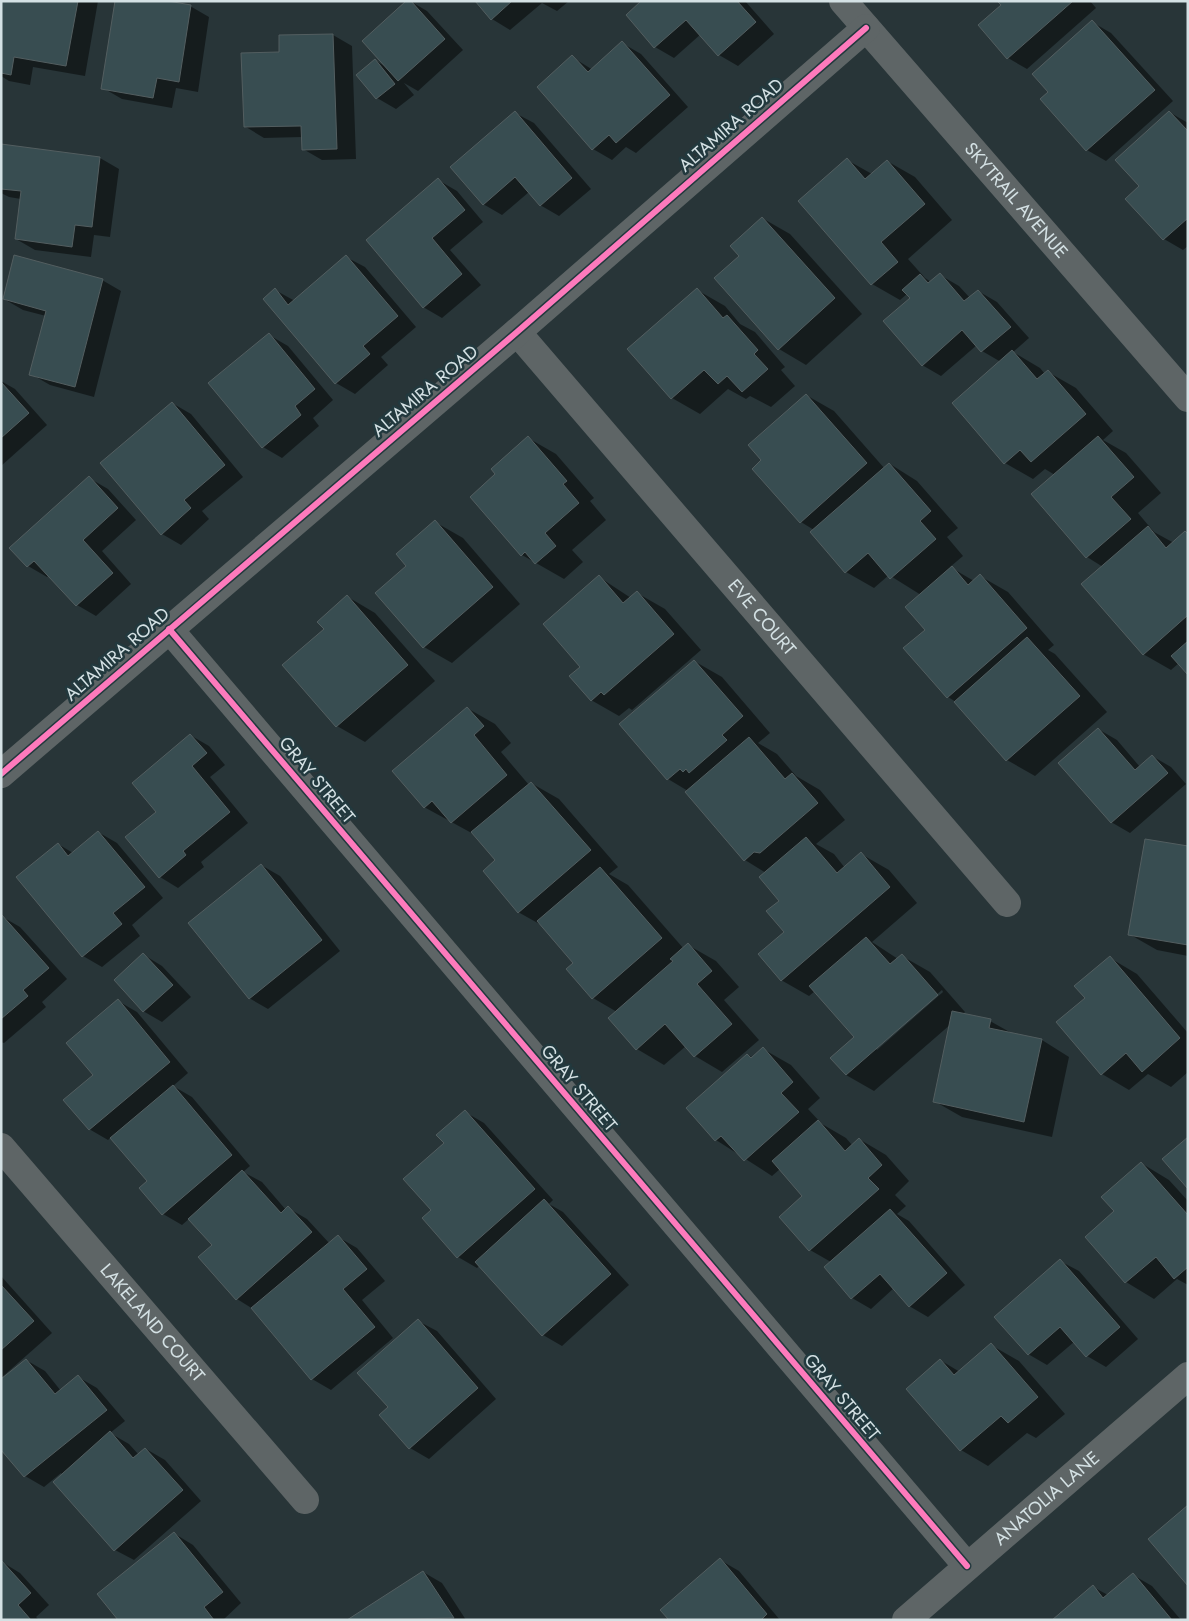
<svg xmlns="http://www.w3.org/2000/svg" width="1189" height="1621" font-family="Jost,sans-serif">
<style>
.shadow{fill:#0007;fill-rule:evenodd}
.building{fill:#384d51;stroke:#535e60}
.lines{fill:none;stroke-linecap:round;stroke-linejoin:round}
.minor{stroke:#5e6566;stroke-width:28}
.cycleway-casing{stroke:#22393e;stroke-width:9}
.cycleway{stroke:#fd7abc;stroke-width:6}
.labels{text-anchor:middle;stroke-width:5;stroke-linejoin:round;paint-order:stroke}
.street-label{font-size:18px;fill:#d4e1e4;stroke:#22393e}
</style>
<rect width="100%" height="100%" fill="#283538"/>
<!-- shadow -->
<g class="shadow">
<polygon points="3,1 98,1 85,76 33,67 30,85 9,81 1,76"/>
<polygon points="410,1 427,11 463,50 418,91 404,83 414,95 396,109 377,98 375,60 386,67"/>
<polygon points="477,1 569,1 557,11 542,3 510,30 492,19"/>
<polygon points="643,1 745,1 774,34 738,66 719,55 701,34 674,58 655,47 628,15"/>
<polygon points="999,1 1090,1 1096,8 1027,69 1008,58 980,25 1003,5"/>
<polygon points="190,6 209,17 198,92 176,88 172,108 122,99 103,88"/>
<polygon points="1092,22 1111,33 1173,101 1106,161 1087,150 1050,92"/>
<polygon points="333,35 352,46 356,159 322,160 303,149 302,137 264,138 246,127 281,53"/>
<polygon points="622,43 641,54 688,107 636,153 626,147 612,160 593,149 538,88 572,57 593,70"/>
<polygon points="1169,112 1188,123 1188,246 1183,250 1164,239 1127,199 1141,186"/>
<polygon points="515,113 534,123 591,189 559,216 540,205 529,192 502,215 483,204"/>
<polygon points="1,145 100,158 119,169 110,237 94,235 91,257 35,250 16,239 21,199 9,197 1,193"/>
<polygon points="847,160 872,174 887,161 915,177 952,220 908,259 925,278 931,282 940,275 959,286 970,298 978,291 997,302 1029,338 1013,352 1040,368 1045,374 1048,372 1076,388 1113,431 1103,440 1126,453 1161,493 1138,513 1154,532 1174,543 1186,532 1188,534 1188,673 1179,663 1171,670 1143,654 1103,567 1087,557 1055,475 1045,469 1033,479 1005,463 954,403 1001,362 982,351 977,345 941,376 922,365 911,298 907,294 900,300 872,284 799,201"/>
<polygon points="438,180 457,191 483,222 450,250 481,285 442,318 423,307"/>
<polygon points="762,218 790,234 862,314 806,365 779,349 741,256"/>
<polygon points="346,257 365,267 416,327 381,357 388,365 355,394 336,383 275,290 295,301"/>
<polygon points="102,280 121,291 94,397 50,385 31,374 46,316 23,310 4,299"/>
<polygon points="697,290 725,306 740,324 755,332 785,367 781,370 795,386 771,407 750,396 746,399 728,389 700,414 672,398"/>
<polygon points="269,335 288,346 333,400 313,418 319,426 282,458 263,447"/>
<polygon points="1,381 15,389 47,425 1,466"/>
<polygon points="806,395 834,411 885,469 890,464 917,481 958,528 947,537 963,556 950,567 974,581 980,576 1008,592 1054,645 1048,650 1055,654 1107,712 1035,776 1007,760 956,702 948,697 926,630 921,595 889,575 874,588 846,572 814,530 801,522 753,469 763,460"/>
<polygon points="172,403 191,414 243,477 202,511 209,519 181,545 162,534"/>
<polygon points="528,438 556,454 594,498 590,501 606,520 572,550 583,562 564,579 522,555 497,474"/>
<polygon points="89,478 108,489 136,520 102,551 131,584 96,616 77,605 49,575 47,577 28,566"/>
<polygon points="435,522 463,538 520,604 452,663 424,647"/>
<polygon points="599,577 631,598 637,593 665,609 701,650 632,710 629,708 619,716 591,700 582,667"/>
<polygon points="348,597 375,613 435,681 365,742 337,726"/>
<path d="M694 661 722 677 770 733 758 743 777 754 796 776 820 790 845 820 816 844 834 854 845 868 861 854 889 870 917 903 872 942 898 959 902 956 930 972 965 1012 962 1015 990 1021 1015 1035 1042 1040 1069 1057 1052 1137 962 1117 934 1101 951 1024 874 1091 846 1075 856 1038 815 991 809 996 781 980 785 932 780 901 766 873 745 860 688 791 668 779ZM942 990 943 992 877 1050 875 1048Z"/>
<polygon points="467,708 495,724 511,743 501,752 529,785 531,783 559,799 618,867 609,874 628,885 684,949 688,945 716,961 739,987 724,1000 759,1040 722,1072 695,1056 686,1046 664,1065 637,1049 617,1012 593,998 568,969 575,963 543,926 518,912 497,860 477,836 424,807"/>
<polygon points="1098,729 1117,740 1140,767 1152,756 1171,767 1186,784 1130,833 1111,822"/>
<polygon points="190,735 209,746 225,765 210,777 248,823 201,862 204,867 178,888 160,877 158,812"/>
<polygon points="98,832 117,843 163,898 132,925 140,936 102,967 83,956 18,877 58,844 73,853"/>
<polygon points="1188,848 1188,956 1157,950 1129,934"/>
<polygon points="261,865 280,876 340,951 268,1009 249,998"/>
<polygon points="1,916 20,927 67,979 42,1002 46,1007 4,1043 1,1042"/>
<polygon points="144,955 162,966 191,997 162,1022 143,1011"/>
<polygon points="1110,958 1137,974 1188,1033 1188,1072 1171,1087 1148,1074 1129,1090 1102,1074 1086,998"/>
<polygon points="118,1001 137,1012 188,1073 173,1086 192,1097 250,1166 243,1172 262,1182 286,1210 288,1208 307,1219 330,1244 338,1237 357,1248 385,1281 362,1300 393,1338 331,1390 312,1379 253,1309 237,1299 214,1245 190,1218 182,1225 163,1214 149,1182 111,1137 108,1140 89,1129 95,1075"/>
<polygon points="763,1049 791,1065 820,1098 808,1109 822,1124 846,1138 852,1145 859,1139 886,1155 909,1181 895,1195 906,1206 897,1214 909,1221 965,1285 928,1317 909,1306 894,1288 871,1309 852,1298 831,1262 810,1250 804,1196 780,1169 772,1176 716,1140 748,1055 753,1058"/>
<polygon points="465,1112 484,1123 553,1200 549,1204 563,1212 629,1285 562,1346 543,1335 480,1265 477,1268 458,1257 445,1143"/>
<polygon points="1141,1163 1169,1180 1188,1201 1188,1285 1177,1279 1154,1299 1126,1282 1086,1237 1116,1211"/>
<polygon points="1060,1261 1079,1271 1138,1339 1106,1367 1087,1356 1074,1342 1047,1365 1028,1354"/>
<polygon points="1,1276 52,1333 1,1378"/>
<polygon points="418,1321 437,1331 496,1399 429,1459 410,1448 380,1415 390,1407"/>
<polygon points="991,1345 1019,1361 1065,1414 1036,1438 1027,1433 988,1466 961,1450 940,1360 960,1372"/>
<polygon points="26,1360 45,1371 61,1391 78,1377 97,1388 125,1421 110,1433 129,1444 139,1455 146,1449 165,1460 201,1501 134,1560 115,1550 61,1473 44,1487 25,1476 1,1448"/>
<polygon points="175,1534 193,1545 241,1603 223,1620 120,1620"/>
<polygon points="720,1560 739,1571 780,1620 670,1620"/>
<polygon points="2,1562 20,1573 49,1605 36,1617 39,1620 1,1620"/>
<polygon points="423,1572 442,1583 466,1620 350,1620"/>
<polygon points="1133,1575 1152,1586 1181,1620 1054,1620 1093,1587 1108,1595"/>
</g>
<!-- building -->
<g class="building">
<polygon points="1,1 78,1 66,66 14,57 11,75 1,73"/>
<polygon points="115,1 168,1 191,5 179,82 157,78 153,98 101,89"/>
<polygon points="406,1 411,1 445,39 398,81 362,41"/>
<polygon points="475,1 512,1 491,20"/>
<polygon points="641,1 737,1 756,22 718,56 686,20 654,48 626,15"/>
<polygon points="997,1 1073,1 1007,59 978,25 1001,5"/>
<polygon points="1092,20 1155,90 1086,151 1040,99 1048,92 1032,74"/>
<polygon points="333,34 337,149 302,150 301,126 244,127 241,53 279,52 279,35"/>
<polygon points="622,41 670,95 616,143 609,135 592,150 537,87 572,55 588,72"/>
<polygon points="375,59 395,84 376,99 356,75"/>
<polygon points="515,111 572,178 540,206 515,177 483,205 450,167"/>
<polygon points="1169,111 1188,131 1188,218 1163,240 1125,199 1139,186 1115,160"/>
<polygon points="1,144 100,157 92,227 75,225 72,247 15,239 21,191 1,189"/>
<polygon points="847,158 865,179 887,160 925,204 881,242 898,262 871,285 798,201"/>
<polygon points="438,178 465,210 432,238 462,274 423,308 366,240"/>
<polygon points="762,217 835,298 778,350 714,278 739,256 730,246"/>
<polygon points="14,255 103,279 75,387 29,375 46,311 3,299"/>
<polygon points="346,255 398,316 363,346 370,354 335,384 263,299 275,288 288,305"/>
<polygon points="940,273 964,301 978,290 1011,327 981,352 962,330 922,366 883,321 910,298 902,290 920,274 928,283"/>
<polygon points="697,288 723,318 727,315 758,350 754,354 768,369 742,392 727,376 718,384 704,370 671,399 627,349"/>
<polygon points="269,333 315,389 295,406 301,415 262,448 208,383"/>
<polygon points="1012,350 1037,379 1048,370 1086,414 1031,462 1020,450 1004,464 952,403"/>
<polygon points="1,382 29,413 1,438"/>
<polygon points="806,394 867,463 800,523 752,469 761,460 748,445"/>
<polygon points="172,402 225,465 184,500 191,508 161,535 100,463"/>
<polygon points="528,436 567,481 563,484 579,503 545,533 556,546 535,564 525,552 521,556 470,497 495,474 491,469"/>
<polygon points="1098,436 1134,477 1111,497 1131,519 1086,558 1031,494"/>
<polygon points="889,463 931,511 920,521 936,539 890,579 868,553 845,573 810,532"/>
<polygon points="89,476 118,508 83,540 113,573 76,606 34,561 27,567 9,548"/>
<polygon points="435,520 493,587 423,648 375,593 406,566 396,554"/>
<polygon points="1148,526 1166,548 1185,531 1188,534 1188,615 1143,655 1081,584"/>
<polygon points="952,566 968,585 980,574 1027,628 947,698 903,648 925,630 905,607"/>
<polygon points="599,575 623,603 637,591 674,634 604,695 601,692 591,701 569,676 580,667 543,624"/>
<polygon points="347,595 408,665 336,727 282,665 324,629 317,622"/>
<polygon points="1027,637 1080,696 1006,761 954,702"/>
<polygon points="1188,641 1188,675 1171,656"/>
<polygon points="694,660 743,716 722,735 727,740 689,773 686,769 683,772 680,769 667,780 619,724"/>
<polygon points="467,707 484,726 474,735 507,775 451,823 432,801 424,808 392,771"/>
<polygon points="1098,728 1135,770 1152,755 1168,773 1111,823 1058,763"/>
<polygon points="190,734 207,753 192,766 230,812 183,851 186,855 159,878 125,837 156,812 132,783"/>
<polygon points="749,737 785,779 792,773 818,803 760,853 754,852 744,861 685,792"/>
<polygon points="531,782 591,850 518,913 483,871 495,860 471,832"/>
<polygon points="98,831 145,887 113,913 122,924 82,957 16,877 58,843 68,856"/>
<polygon points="806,837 837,873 861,852 890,887 781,981 758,954 784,932 766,911 779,901 759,877"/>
<polygon points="1145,839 1188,846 1188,945 1128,935"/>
<polygon points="261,864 322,940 249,999 188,923"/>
<polygon points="600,867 662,938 592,999 566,969 573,963 537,921"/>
<polygon points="1,914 49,968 23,990 28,996 1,1019"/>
<polygon points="866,937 890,964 902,954 938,995 846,1075 830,1058 854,1037 809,986"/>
<polygon points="688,943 712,971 697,984 732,1024 694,1057 665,1024 636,1050 608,1018 673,961 670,959"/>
<polygon points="143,953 173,985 143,1012 114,980"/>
<polygon points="1110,956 1180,1038 1142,1072 1126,1053 1101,1075 1056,1022 1085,998 1074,986"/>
<polygon points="118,999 170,1062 89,1130 63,1100 93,1075 66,1043"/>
<polygon points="952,1011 991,1019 989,1028 1042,1039 1024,1122 933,1102"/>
<polygon points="763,1047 793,1082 781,1093 799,1112 744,1161 721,1136 715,1141 686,1108 747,1054 751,1058"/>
<polygon points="173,1085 232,1155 162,1215 139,1188 147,1181 110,1138"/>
<polygon points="465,1110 535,1189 457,1258 422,1218 431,1210 403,1179 444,1143 436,1135"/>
<polygon points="818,1120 845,1151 859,1138 882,1165 868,1178 879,1189 809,1251 779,1217 802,1196 772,1161"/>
<polygon points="1188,1137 1188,1189 1162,1159"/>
<polygon points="1141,1162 1188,1215 1188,1267 1174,1279 1156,1257 1125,1283 1085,1237 1114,1211 1101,1197"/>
<polygon points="242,1170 281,1213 288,1206 312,1232 236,1300 198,1257 212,1245 188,1219"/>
<polygon points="544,1199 611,1274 542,1336 475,1262"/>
<polygon points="890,1209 947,1273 909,1307 880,1274 851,1299 824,1267"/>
<polygon points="338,1235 367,1269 343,1289 375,1327 311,1380 251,1308"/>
<polygon points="1060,1259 1120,1327 1086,1357 1060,1327 1028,1355 994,1317"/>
<polygon points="1,1285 34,1321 1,1350"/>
<polygon points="418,1319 478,1388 409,1449 379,1415 388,1407 357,1373"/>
<polygon points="991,1343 1038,1397 1008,1423 1001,1416 960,1451 906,1389 940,1359 954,1375"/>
<polygon points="26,1359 55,1394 78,1375 107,1410 24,1477 1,1450 1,1379"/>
<polygon points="110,1431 133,1458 145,1448 183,1490 114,1551 53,1482"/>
<polygon points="1188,1505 1188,1586 1148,1539"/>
<polygon points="174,1532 223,1592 204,1607 214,1620 118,1620 97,1594"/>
<polygon points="720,1558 767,1614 761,1620 669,1620 660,1610"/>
<polygon points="1,1560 31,1593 18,1605 31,1620 1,1620"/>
<polygon points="423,1571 454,1618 347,1620"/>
<polygon points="1133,1573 1172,1620 1052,1620 1093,1585 1103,1598"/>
</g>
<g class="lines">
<!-- minor -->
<g class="minor">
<path id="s1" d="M843 1 1188 398"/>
<path id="s2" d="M517 332 1007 903"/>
<polyline points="169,629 967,1566"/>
<polyline points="1,774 517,332 866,28"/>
<path id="s3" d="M1 1147 305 1500"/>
<path id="s4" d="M906 1620 1188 1376"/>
</g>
<defs>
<g id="cycleway">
<polyline points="169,629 967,1566"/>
<polyline points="1,774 517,332 866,28"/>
</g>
</defs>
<!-- cycleway casing -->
<use href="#cycleway" class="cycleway-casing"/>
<!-- cycleway -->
<use href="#cycleway" class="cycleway"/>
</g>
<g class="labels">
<!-- street labels -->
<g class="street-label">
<text transform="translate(731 125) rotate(-41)" y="6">ALTAMIRA ROAD</text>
<text dy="6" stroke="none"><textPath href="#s1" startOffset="264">SKYTRAIL AVENUE</textPath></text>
<text transform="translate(425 391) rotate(-40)" y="6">ALTAMIRA ROAD</text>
<text dy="6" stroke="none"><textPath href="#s2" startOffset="376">EVE COURT</textPath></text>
<text transform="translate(117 654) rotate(-41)" y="6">ALTAMIRA ROAD</text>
<text transform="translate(317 780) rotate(50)" y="6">GRAY STREET</text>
<text transform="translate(579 1088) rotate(50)" y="6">GRAY STREET</text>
<text dy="6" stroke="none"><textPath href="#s3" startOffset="232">LAKELAND COURT</textPath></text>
<text transform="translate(842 1397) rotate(50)" y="6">GRAY STREET</text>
<text dy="6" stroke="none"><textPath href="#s4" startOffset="186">ANATOLIA LANE</textPath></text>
</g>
</g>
<!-- border -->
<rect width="1189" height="1621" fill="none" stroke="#d4e1e4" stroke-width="5"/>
</svg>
